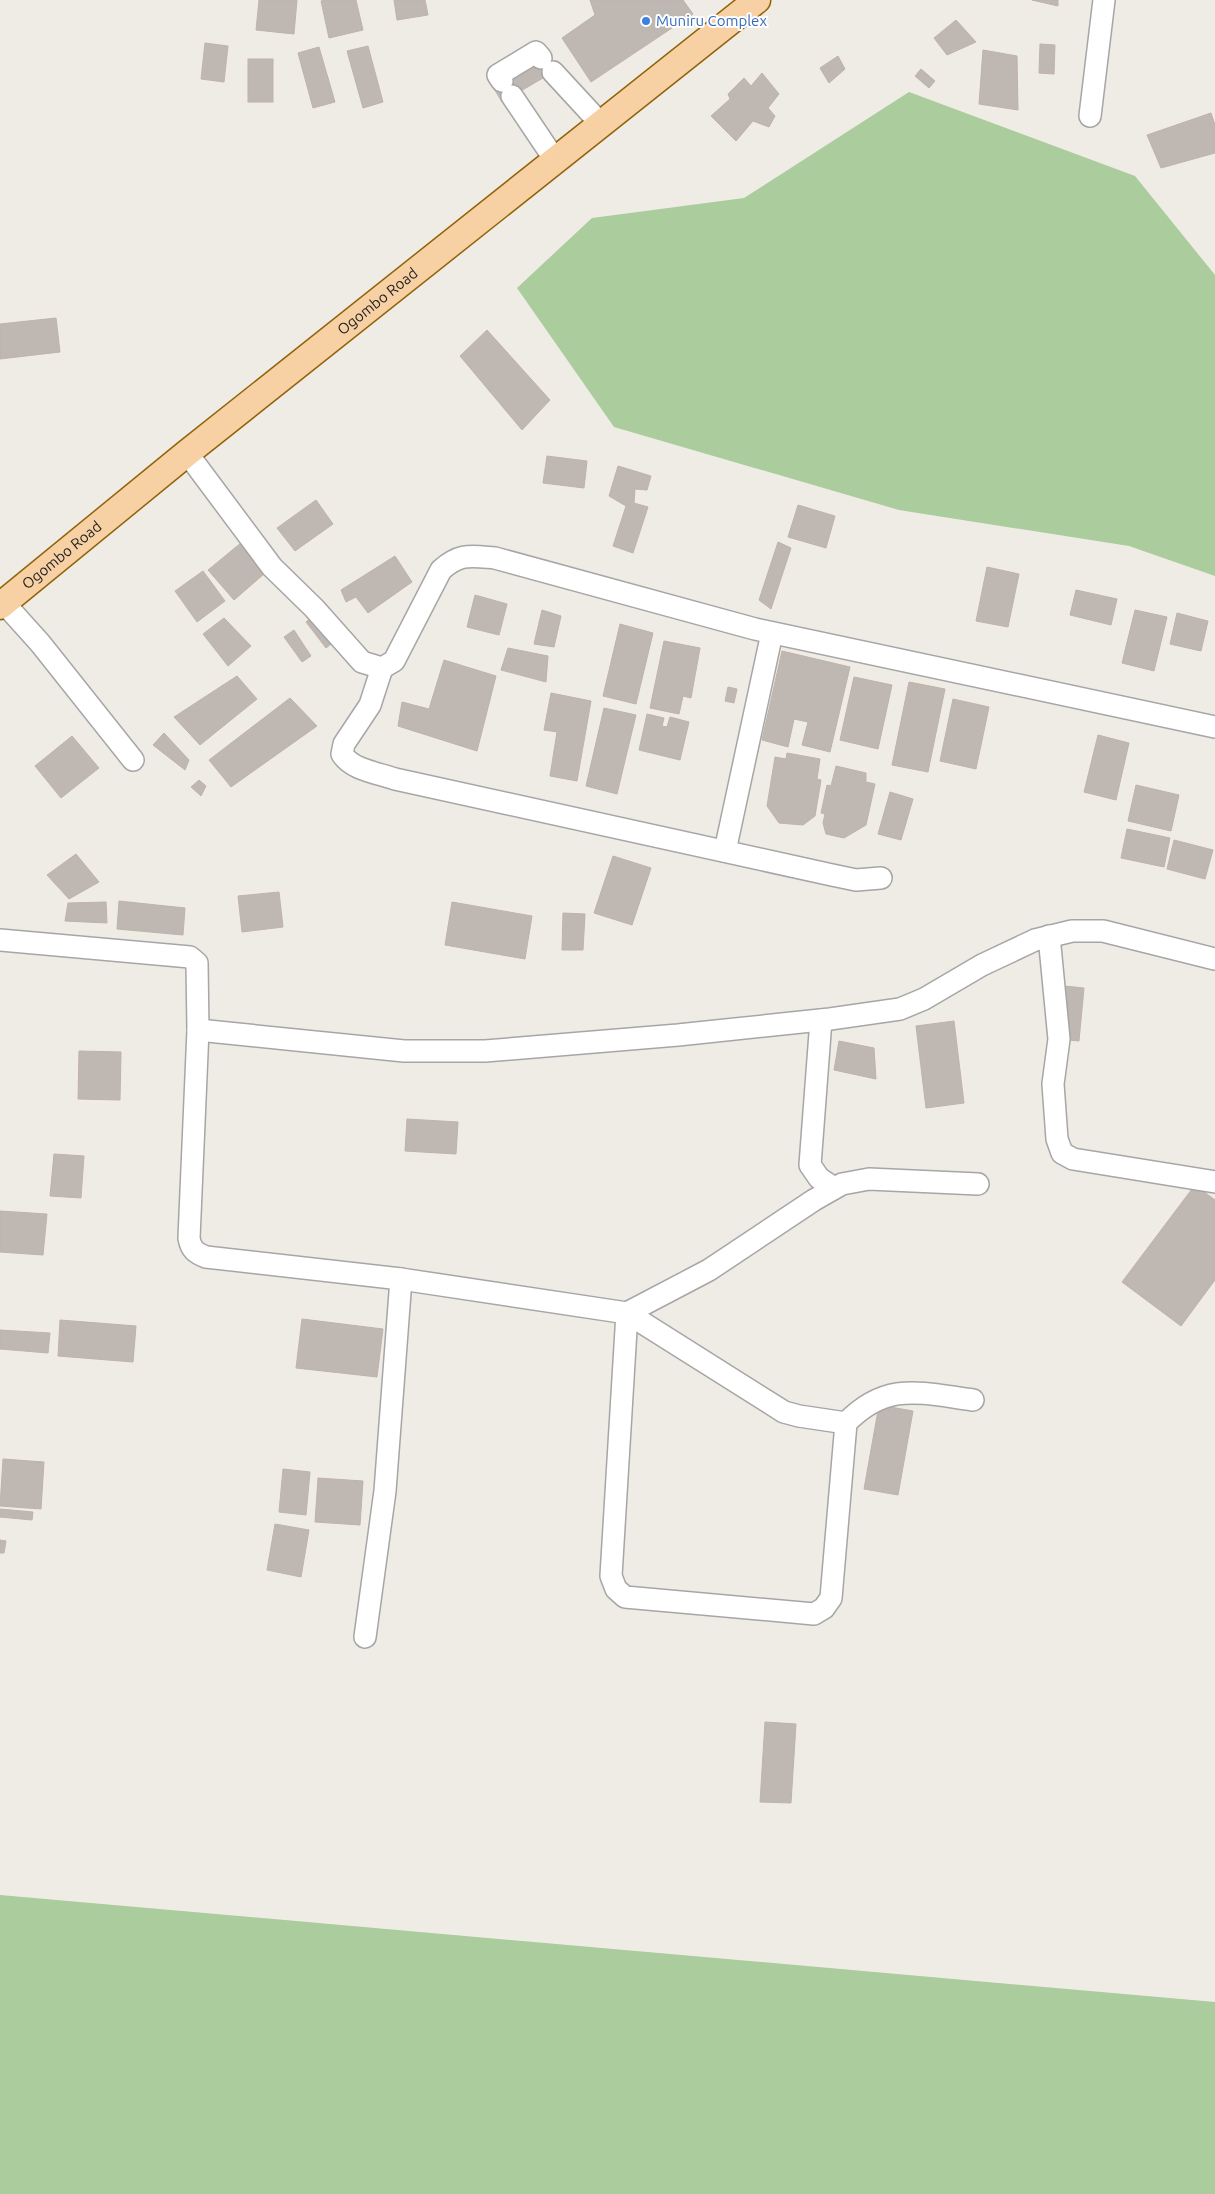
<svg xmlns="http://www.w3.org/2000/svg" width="1215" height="2194" font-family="Ubuntu,sans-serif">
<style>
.forest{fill:#abcc9c}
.building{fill:#bfb8b2;stroke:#c0b2a9}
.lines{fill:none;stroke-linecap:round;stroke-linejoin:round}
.minor-casing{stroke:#a6a6a6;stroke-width:24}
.major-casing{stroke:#916208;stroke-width:29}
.minor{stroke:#fff;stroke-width:21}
.major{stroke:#f7d1a3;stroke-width:26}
.shop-dot{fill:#3f7fe0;stroke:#fff;stroke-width:2}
.labels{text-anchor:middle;stroke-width:4;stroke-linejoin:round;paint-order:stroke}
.shop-label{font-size:15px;fill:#366cbe;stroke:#fff;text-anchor:start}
.street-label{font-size:15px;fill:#1f1f1f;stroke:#fff}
</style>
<rect width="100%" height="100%" fill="#efece5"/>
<!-- forest -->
<g class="forest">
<polygon points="909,92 1135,176 1215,275 1215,576 1129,546 899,510 614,427 517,288 592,218 744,198"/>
<polygon points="0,1895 1215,2002 1215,2194 0,2194"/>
</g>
<!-- building -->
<g class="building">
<polygon points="259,0 297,0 294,34 256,30"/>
<polygon points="325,0 356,0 363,30 329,38 321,1"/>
<polygon points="394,0 425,0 428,15 397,20"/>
<polygon points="590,0 683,0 693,14 591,82 562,38 595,15"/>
<polygon points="1032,0 1058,0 1058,6"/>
<polygon points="956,20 976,42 947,55 934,38"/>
<polygon points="205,43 228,46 224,82 201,79"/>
<polygon points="1040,44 1055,45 1054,74 1039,73"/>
<polygon points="368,46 383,102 363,108 347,51"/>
<polygon points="319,47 335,102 313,108 298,53"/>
<polygon points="983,50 1017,56 1018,110 979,104"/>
<polygon points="545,55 555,71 502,102 493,87"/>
<polygon points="838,56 845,69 829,83 820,68"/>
<rect x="248" y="59" width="25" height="43"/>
<polygon points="921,69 935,81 929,88 915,76"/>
<polygon points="762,73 779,94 768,108 775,116 769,127 753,121 736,141 711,116 730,99 728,94 744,78 751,86"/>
<polygon points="1211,113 1215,125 1215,153 1161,168 1147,135"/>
<polygon points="56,318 60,352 0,359 0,324"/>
<polygon points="487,330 550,400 522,430 460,356"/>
<polygon points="547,456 587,461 584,488 543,483"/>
<polygon points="618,466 651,476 647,490 635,489 634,503 648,507 633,553 613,546 626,506 609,496"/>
<polygon points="316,500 333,524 295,551 277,528"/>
<polygon points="798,505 835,516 826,548 788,537"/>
<polygon points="247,538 272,567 234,600 208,570"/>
<polygon points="778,542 791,548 771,609 759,600"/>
<polygon points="395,556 412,582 368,613 356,597 346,602 341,590"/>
<polygon points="987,567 1019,574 1008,627 976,621"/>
<polygon points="203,571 225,601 197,622 175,591"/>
<polygon points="1076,590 1117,599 1111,625 1070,615"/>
<polygon points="475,595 507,604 499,635 467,627"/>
<polygon points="542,610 561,616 554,647 534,644"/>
<polygon points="1135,610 1167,617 1154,671 1122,663"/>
<polygon points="1177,613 1208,621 1201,651 1170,644"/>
<polygon points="314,615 335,641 326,648 306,622"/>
<polygon points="224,618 251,646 228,666 203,634"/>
<polygon points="620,624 653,633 636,704 603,696"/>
<polygon points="294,630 311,656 302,662 284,637"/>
<polygon points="664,641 700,648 691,698 683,696 679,714 650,708"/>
<polygon points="508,648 548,656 546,682 501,670"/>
<polygon points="782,651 850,667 830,752 802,745 808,722 794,719 788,747 762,740"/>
<polygon points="444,660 496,676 477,751 398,726 402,702 429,709"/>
<polygon points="237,676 257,699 200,745 174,717"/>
<polygon points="854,677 892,685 878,749 840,740"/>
<polygon points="909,682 945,689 928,772 892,765"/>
<polygon points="728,687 737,689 734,703 725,701"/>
<polygon points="551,693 591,701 577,781 550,776 557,732 544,730"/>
<polygon points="290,698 317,726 231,787 209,760"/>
<polygon points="953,699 989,707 976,769 940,761"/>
<polygon points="604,708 636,715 617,794 586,786"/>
<polygon points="647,714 664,718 662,726 667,727 670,717 689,722 680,760 639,750"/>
<polygon points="164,733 189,760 185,770 153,745"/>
<polygon points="1098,735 1129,743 1116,800 1084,792"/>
<polygon points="72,736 99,768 61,798 35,766"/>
<polygon points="787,753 820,759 817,779 821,780 815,816 803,825 779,823 767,806 775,757 786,759"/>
<polygon points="836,766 866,773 866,782 875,784 866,825 844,838 826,834 823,823 825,814 821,813 827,785 831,786"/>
<polygon points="199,780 206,786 201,796 191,787"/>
<polygon points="1136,785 1179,795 1171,831 1128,821"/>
<polygon points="890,792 913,799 901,840 878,834"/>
<polygon points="1127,829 1170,838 1164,867 1121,858"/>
<polygon points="1174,840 1213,850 1205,879 1167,869"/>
<polygon points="76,854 99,882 69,899 47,875"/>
<polygon points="613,856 651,868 632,925 594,913"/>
<polygon points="279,892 283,927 242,932 238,896"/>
<polygon points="119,901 185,908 183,935 117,929"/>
<polygon points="106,902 107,923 65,921 68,903"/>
<polygon points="452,902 532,916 525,959 445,945"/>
<polygon points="563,913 585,914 583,950 562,950"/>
<polygon points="1064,986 1084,988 1079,1041 1059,1039"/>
<polygon points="954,1021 964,1103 926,1108 916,1026"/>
<polygon points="839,1041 874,1048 876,1079 834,1070"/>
<polygon points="79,1051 121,1052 120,1100 78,1099"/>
<polygon points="407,1119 458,1122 456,1154 405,1151"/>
<polygon points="54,1154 84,1156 81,1198 50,1196"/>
<polygon points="1195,1185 1215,1200 1215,1280 1181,1326 1122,1282"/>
<polygon points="0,1211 47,1214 43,1255 0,1252"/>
<polygon points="302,1319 383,1329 377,1377 296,1368"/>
<polygon points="60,1320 136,1326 133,1362 58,1356"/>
<polygon points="0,1330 50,1333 48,1353 0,1349"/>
<polygon points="879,1405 913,1411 898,1495 864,1489"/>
<polygon points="3,1459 44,1462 41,1509 0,1506"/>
<polygon points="283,1469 310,1472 306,1515 279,1512"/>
<polygon points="318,1478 363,1481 360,1525 315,1522"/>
<polygon points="0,1509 33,1512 32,1520 0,1517"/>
<polygon points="275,1524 309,1530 301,1577 267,1570"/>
<polygon points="0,1540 6,1541 4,1553 0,1553"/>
<polygon points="765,1722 796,1724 791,1803 760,1802"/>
</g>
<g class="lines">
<defs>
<g id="minor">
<polyline points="553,72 601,124"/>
<polyline points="502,81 498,75 536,52 541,58"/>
<polyline points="512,96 555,160"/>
<polyline points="1090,116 1104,0"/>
<path d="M187 453 272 567 314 608 362 662 382 668 394 661 441 570C460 553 470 556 495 558L755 629 1215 727"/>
<polyline points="4,603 40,643 133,760"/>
<path d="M382 668 370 705 344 744 342 754C352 770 378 773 395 779L832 875 856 880 881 878"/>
<polyline points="725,851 772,633"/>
<polyline points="1049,936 1059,1039 1053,1084 1057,1139 1062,1153 1073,1159 1215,1182"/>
<path d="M0 940 190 957 197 963 198 1030 189 1238C191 1250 196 1253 206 1257L401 1279 627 1313 784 1412 799 1416 846 1423"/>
<polyline points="821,1020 810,1165 819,1178 834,1188"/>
<polyline points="198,1030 404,1051 485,1051 678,1035 830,1019 900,1009 924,999 982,965 1035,940 1072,931 1103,931 1215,959"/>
<path d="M627 1313 611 1576 616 1589 625 1597 814 1614 824 1608 831 1598 846 1423C887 1381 920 1393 973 1400"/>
<polyline points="627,1313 709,1270 814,1200 842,1184 869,1179 978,1184"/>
<polyline points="365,1637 385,1491 401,1279"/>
</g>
<g id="major">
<path id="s1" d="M0 606 187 453 757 0"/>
</g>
</defs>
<!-- minor casing -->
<use href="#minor" class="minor-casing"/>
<!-- major casing -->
<use href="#major" class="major-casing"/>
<!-- minor -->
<use href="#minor" class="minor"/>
<!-- major -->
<use href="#major" class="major"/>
</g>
<!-- markers -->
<circle class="shop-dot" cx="646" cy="21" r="5"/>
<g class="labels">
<!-- shop labels -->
<g class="shop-label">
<text x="656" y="26">Muniru Complex</text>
</g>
<!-- street labels -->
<g class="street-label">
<text dy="5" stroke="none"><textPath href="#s1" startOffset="485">Ogombo Road</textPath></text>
<text dy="5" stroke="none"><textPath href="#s1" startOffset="80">Ogombo Road</textPath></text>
</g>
</g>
</svg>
